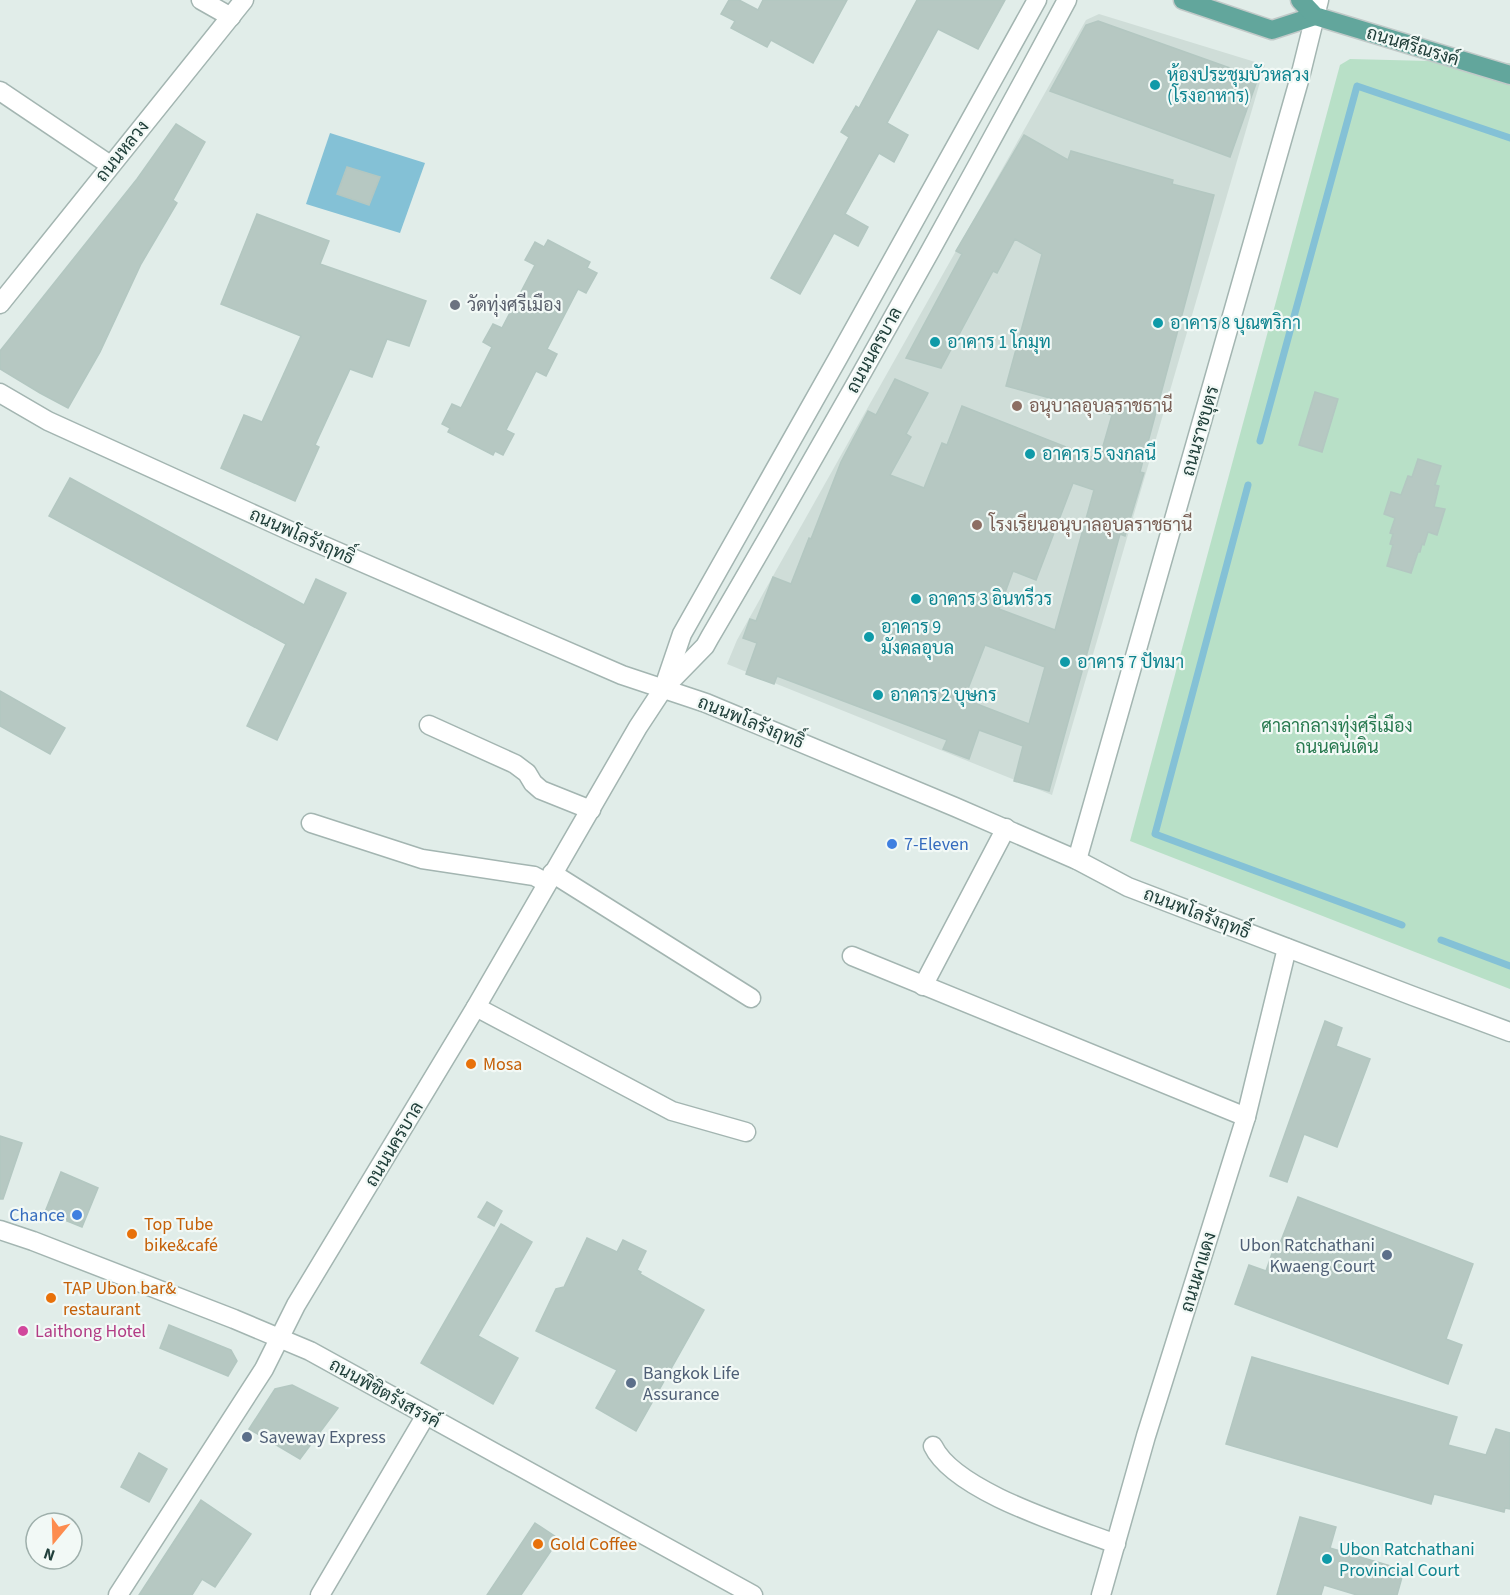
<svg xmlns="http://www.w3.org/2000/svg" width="1510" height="1595" font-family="'Source Sans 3',Sarabun,sans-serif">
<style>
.built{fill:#cfddd8}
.green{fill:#b8e0c7}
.water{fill:#84c1d6}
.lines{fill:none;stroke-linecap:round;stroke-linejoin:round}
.stream{stroke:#84c1d6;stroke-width:7}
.building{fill:#b6c8c2;stroke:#b3c7c1;stroke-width:1.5;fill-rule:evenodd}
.minor-casing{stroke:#a3b5b1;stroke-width:21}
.major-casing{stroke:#c1c9c8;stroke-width:21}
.minor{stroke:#fff;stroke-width:18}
.major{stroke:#62a69c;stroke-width:18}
.culture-dot{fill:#0f9aa8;stroke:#f2f9f6;stroke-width:2}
.worship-dot{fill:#6b7280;stroke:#f2f9f6;stroke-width:2}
.education-dot{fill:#8d6e63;stroke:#f2f9f6;stroke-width:2}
.shop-dot{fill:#3f7fe0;stroke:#f2f9f6;stroke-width:2}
.food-dot{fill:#e8710a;stroke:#f2f9f6;stroke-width:2}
.service-dot{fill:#5c6f8a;stroke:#f2f9f6;stroke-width:2}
.hotel-dot{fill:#d1479c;stroke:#f2f9f6;stroke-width:2}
.labels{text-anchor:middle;stroke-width:4.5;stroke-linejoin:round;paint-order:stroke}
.street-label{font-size:18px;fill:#203f3a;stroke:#f2f9f6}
.culture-label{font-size:18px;fill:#0d838f;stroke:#f2f9f6;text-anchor:start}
.worship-label{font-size:18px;fill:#5b616d;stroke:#f2f9f6;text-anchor:start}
.education-label{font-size:18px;fill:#785e54;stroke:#f2f9f6;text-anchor:start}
.park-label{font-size:18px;fill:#27794f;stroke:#f2f9f6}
.shop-label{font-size:18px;fill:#366cbe;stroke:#f2f9f6;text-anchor:start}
.food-label{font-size:18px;fill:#c56008;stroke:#f2f9f6;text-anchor:start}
.service-label{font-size:18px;fill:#4e5e75;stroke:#f2f9f6;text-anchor:start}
.hotel-label{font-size:18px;fill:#b23c85;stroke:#f2f9f6;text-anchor:start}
</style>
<rect width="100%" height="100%" fill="#e1ede9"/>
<!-- built -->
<polygon class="built" points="1099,14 1265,65 1052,795 727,664 737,640 1086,20"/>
<!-- green -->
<polygon class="green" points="1350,59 1510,63 1510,989 1130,841 1340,65"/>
<!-- water -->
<polygon class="water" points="330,133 425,163 400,233 306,204"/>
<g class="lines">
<!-- stream -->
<g class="stream">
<polyline points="1260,441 1357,86 1510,138"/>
<polyline points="1248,485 1155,834 1402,925"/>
<polyline points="1441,940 1510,966"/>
</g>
</g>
<!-- building -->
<g class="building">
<polygon points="729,0 739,0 758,10 763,0 847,0 813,63 771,40 767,47 731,28 735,21 721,14"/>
<polygon points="917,0 1005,0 978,49 938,29 887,123 908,135 894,162 879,153 845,214 868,227 858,246 834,233 800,294 771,278 849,137 841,132 856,106 859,108"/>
<polygon points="1098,21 1258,78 1230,157 1050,91 1086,25"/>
<polygon points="176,124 205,142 173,200 177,203 141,264 100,352 68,408 40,393 0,369 0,351 137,179"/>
<path d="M1024 135 1068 160 1071 151 1173 180 1172 184 1214 195 1140 472 1144 473 1125 536 1120 534 1049 791 1014 781 1023 746 979 730 969 759 943 749 947 740 777 676 774 684 746 674 757 643 743 638 750 619 756 621 773 577 791 584 809 538 811 539 841 462 868 411 876 415 895 379 928 393 906 434 911 437 890 475 924 488 942 443 947 445 962 406 1099 460 1112 415 1006 386 1042 254 1015 239 997 273 993 271 941 368 906 358 962 254 956 251ZM1073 483 1094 490 1055 630 999 609 1013 571 1036 580ZM985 645 1045 667 1029 724 964 699Z"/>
<polygon points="347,167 380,177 369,205 337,194"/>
<polygon points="257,214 329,241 320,264 426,301 409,346 387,339 372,377 350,369 315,445 319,447 295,501 221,468 244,415 262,422 301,336 221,304"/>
<polygon points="548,240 590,262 587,268 597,273 586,293 578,289 547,349 557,354 546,376 536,371 506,430 514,434 503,455 495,451 493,455 448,432 450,428 442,424 452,404 461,408 492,347 483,342 493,324 502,328 535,265 525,260 535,242 544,247"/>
<polygon points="1315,392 1338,399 1322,452 1299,445"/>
<polygon points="1418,459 1441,466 1435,485 1439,486 1434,507 1445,509 1437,535 1428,532 1424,545 1422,544 1420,552 1418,552 1411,573 1387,566 1393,545 1390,544 1393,534 1390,533 1395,518 1384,514 1391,492 1401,495 1408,476 1412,477"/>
<polygon points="70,478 304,605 316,579 346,593 277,740 247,726 286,644 49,516"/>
<polygon points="0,691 65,728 50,754 0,726"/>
<polygon points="1325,1021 1342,1028 1336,1046 1370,1059 1337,1147 1304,1134 1287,1182 1270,1176"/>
<polygon points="0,1136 22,1143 3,1199 0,1199"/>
<polygon points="61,1172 98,1188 82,1227 45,1212"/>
<polygon points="1298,1197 1473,1264 1446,1339 1462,1345 1448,1384 1235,1304 1249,1265 1266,1271 1275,1245 1279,1246"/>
<polygon points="487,1202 502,1211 494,1226 478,1217"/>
<polygon points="501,1224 532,1242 478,1336 518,1358 493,1404 421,1363"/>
<polygon points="587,1238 617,1252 623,1240 646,1251 637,1270 641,1272 640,1274 704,1310 636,1431 596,1408 617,1370 536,1331 556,1289 564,1287"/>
<polygon points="169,1325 231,1350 237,1361 228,1376 160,1348"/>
<polygon points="1252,1357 1457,1417 1448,1445 1486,1455 1496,1429 1510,1433 1510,1509 1505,1508 1504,1512 1434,1494 1431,1504 1226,1444"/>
<polygon points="292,1385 338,1408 300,1459 249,1429 275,1389"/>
<polygon points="139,1453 167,1469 149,1502 121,1487"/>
<polygon points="201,1500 251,1534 215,1587 202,1579 192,1595 139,1595"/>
<polygon points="1300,1517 1336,1527 1330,1548 1404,1570 1397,1595 1357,1595 1324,1585 1321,1595 1277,1595"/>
<polygon points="535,1523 559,1539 521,1595 487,1595"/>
</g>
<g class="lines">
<defs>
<g id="minor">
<polyline points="201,0 231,17"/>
<polyline points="0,91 110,165"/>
<polyline points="0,304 244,0"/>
<polyline points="0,393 48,421 299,535 622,675 706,703 955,807 1077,860 1128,887 1413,996 1510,1032"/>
<polyline points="665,684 682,634 838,358 1037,0"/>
<polyline points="429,725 515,764 527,773 533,783 541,790 591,810"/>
<polyline points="311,823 422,859 534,876 547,883"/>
<polyline points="1077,860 1300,77 1319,0"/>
<polyline points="552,873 751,998"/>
<polyline points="852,956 1246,1117"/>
<polyline points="923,986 1006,828"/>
<polyline points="476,1007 672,1111 746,1132"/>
<polyline points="0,1230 33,1241 234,1319 310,1351 753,1595"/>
<path d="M933 1446C955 1492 1069 1526 1116 1544"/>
<path d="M118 1595 264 1369 296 1305 476 1007 638 727 663 689 705 646 710 637C833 427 952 215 1067 0"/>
<polyline points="320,1595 426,1415"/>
<polyline points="1101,1595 1146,1436 1246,1117 1287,948"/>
</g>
<g id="major">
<polyline points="1183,0 1272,30 1315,16"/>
<polyline points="1300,0 1315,16 1510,75"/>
</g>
</defs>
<!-- minor casing -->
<use href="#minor" class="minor-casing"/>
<!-- major casing -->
<use href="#major" class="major-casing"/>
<!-- minor -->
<use href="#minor" class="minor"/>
<!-- major -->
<use href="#major" class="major"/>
</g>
<!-- markers -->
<g class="culture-dot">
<circle cx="1155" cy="85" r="6"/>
<circle cx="1158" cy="323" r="6"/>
<circle cx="935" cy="342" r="6"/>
<circle cx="1030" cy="454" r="6"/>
<circle cx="916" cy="599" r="6"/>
<circle cx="869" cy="637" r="6"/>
<circle cx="1065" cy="662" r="6"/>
<circle cx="878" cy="695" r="6"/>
<circle cx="1327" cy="1559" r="6"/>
</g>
<circle class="worship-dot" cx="455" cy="305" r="6"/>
<g class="education-dot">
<circle cx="1017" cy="406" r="6"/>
<circle cx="977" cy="525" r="6"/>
</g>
<g class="shop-dot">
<circle cx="892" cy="844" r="6"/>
<circle cx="77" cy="1215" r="6"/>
</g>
<g class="food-dot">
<circle cx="471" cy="1064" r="6"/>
<circle cx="132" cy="1234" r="6"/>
<circle cx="51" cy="1298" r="6"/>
<circle cx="538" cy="1544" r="6"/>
</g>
<g class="service-dot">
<circle cx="1387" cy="1255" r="6"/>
<circle cx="631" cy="1383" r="6"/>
<circle cx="247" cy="1437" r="6"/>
</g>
<circle class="hotel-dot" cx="23" cy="1331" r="6"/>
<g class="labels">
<!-- street labels -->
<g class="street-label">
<text transform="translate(1413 46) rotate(17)" y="6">ถนนศรีณรงค์</text>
<text transform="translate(122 151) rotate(-51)" y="6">ถนนหลวง</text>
<text transform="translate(874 350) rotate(-61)" y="6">ถนนนครบาล</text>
<text transform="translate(1200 431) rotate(-74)" y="6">ถนนราชบุตร</text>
<text transform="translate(302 536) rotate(24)" y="6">ถนนพโลรังฤทธิ์</text>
<text transform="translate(751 722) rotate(22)" y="6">ถนนพโลรังฤทธิ์</text>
<text transform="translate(1197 913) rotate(21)" y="6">ถนนพโลรังฤทธิ์</text>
<text transform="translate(394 1144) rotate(-59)" y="6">ถนนนครบาล</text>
<text transform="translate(1198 1272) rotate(-73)" y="6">ถนนผาแดง</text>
<text transform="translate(385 1393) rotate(29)" y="6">ถนนพิชิตรังสรรค์</text>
</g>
<!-- culture labels -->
<g class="culture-label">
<text x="1167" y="81">ห้องประชุมบัวหลวง<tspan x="1167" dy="21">(โรงอาหาร)</tspan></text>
<text x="1170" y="329">อาคาร 8 บุณฑริกา</text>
<text x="947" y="348">อาคาร 1 โกมุท</text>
<text x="1042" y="460">อาคาร 5 จงกลนี</text>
<text x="928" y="605">อาคาร 3 อินทรีวร</text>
<text x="881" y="633">อาคาร 9<tspan x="881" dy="21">มังคลอุบล</tspan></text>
<text x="1077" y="668">อาคาร 7 ปัทมา</text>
<text x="890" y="701">อาคาร 2 บุษกร</text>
<text x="1339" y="1555">Ubon Ratchathani<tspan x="1339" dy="21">Provincial Court</tspan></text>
</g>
<!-- worship labels -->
<g class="worship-label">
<text x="467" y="311">วัดทุ่งศรีเมือง</text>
</g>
<!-- education labels -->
<g class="education-label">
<text x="1029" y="412">อนุบาลอุบลราชธานี</text>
<text x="989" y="531">โรงเรียนอนุบาลอุบลราชธานี</text>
</g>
<!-- park labels -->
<g class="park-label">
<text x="1337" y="732">ศาลากลางทุ่งศรีเมือง<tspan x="1337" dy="21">ถนนคนเดิน</tspan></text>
</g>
<!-- shop labels -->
<g class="shop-label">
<text x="904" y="850">7-Eleven</text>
<text x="65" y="1221" text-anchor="end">Chance</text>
</g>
<!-- food labels -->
<g class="food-label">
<text x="483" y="1070">Mosa</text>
<text x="144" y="1230">Top Tube<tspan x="144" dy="21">bike&amp;café</tspan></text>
<text x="63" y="1294">TAP Ubon bar&amp;<tspan x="63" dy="21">restaurant</tspan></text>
<text x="550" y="1550">Gold Coffee</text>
</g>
<!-- service labels -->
<g class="service-label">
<text x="1375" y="1251" text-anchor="end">Ubon Ratchathani<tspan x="1375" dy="21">Kwaeng Court</tspan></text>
<text x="643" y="1379">Bangkok Life<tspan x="643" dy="21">Assurance</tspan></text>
<text x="259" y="1443">Saveway Express</text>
</g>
<!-- hotel labels -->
<g class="hotel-label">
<text x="35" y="1337">Laithong Hotel</text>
</g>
</g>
<!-- north arrow -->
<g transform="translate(54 1541) rotate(199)"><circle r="28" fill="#f2f9f6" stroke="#9eafab" stroke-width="1.5"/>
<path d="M0-4.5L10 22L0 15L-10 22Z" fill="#fd8c4f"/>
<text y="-9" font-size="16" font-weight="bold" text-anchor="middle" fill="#203f3a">N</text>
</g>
</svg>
